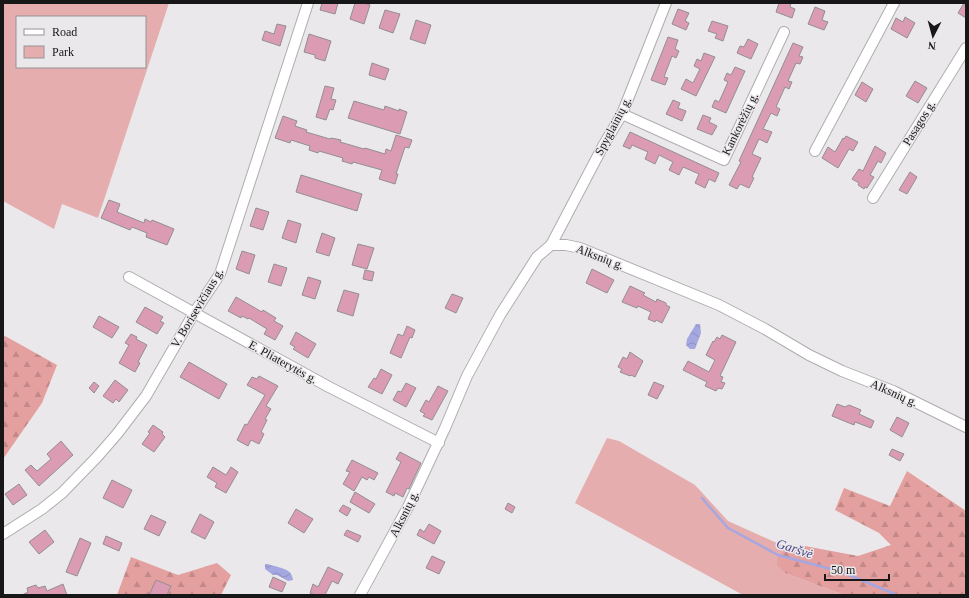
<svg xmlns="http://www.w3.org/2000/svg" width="969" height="598" font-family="'Times New Roman',serif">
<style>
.green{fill:#e5adad;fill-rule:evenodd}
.forest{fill:url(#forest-firs)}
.water{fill:url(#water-waves)}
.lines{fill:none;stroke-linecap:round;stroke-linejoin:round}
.stream{stroke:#a5a7e1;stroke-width:2.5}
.building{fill:#db9bb3;stroke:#928f90}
.minor-casing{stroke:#afadaf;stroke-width:12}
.minor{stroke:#fff;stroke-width:10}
.labels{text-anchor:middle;stroke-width:3;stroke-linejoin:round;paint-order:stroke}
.street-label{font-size:12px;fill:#181718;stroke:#eae8ea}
.water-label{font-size:13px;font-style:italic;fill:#464388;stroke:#eae8ea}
</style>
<defs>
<pattern id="forest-firs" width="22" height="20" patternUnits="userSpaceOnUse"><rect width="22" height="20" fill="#e49f9f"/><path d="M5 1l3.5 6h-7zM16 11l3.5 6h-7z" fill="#c38888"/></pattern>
<pattern id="water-waves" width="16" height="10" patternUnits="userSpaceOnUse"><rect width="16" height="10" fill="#a5a7e1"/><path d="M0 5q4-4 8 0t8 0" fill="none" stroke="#8d8fc0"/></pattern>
</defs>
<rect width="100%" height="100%" fill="#eae8ea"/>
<!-- green -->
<g class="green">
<path d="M3 3H169L98 218 62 204 54 229 3 201ZM17 17H145V67H17Z"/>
<polygon points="607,438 619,441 695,485 728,521 788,548 778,555 785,573 844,595 743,595 575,503"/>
</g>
<!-- forest -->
<g class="forest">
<polygon points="5,336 57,365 42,403 3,459 3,337"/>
<polygon points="907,471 966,511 966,595 844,595 785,573 777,565 778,555 788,548 805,546 858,556 891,545 879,533 835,510 844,488 890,506"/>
<polygon points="131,557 178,575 217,563 231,575 221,595 117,595"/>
</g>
<!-- water -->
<g class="water">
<polygon points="696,324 700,324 701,333 695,349 690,349 686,345 687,339"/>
<path d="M265 564H268C277 568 292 567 293 580L288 581 277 575H273L265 569Z"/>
</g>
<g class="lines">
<!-- stream -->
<polyline class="stream" points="702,498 728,528 778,555 842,572 897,595"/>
</g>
<!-- building -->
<g class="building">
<polygon points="322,3 338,3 335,14 320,10"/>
<polygon points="355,3 364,3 370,5 364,24 350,19"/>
<polygon points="779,3 791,3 790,7 795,9 792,18 776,12"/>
<polygon points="964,3 966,3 966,18 958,13"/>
<polygon points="815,7 825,11 822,20 828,22 824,30 808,24"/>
<polygon points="678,9 689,13 685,21 689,23 686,30 672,24"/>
<polygon points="385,10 400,14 393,33 379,28"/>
<polygon points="905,17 915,23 907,38 891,29 896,18 903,22"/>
<polygon points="416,20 431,25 425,44 410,39"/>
<polygon points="712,21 728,26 723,41 715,38 717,34 708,31"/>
<polygon points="277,24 286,26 280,46 262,40 265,31 274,34"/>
<polygon points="309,34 331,41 325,61 315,58 315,55 304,52"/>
<polygon points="668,37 678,40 675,49 679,51 676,58 672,56 664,77 668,78 665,85 651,80"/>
<polygon points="748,39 758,44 751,59 737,53 740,46 744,47"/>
<polygon points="793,43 803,47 799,56 803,57 800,64 796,63 788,81 792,82 789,89 785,87 776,107 780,109 777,116 771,113 763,129 772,132 767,143 759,139 752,154 761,158 752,177 754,178 749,188 740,184 737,189 729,185 741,162 739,161"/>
<polygon points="704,53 715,57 696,96 681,89 686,79 693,83 700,69 694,66 697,59 701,61"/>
<polygon points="372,63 389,69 385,80 369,75"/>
<polygon points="735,67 745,71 726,113 712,107 715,100 719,102 728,82 724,80 727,73 731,75"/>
<polygon points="915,81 927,88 918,103 906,96"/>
<polygon points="862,82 873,89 866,102 855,95"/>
<polygon points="325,86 334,88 331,99 336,100 333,110 330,109 326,120 316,117"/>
<polygon points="673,100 680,103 678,108 686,111 682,121 666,114"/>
<polygon points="354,101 384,110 385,106 399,111 399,109 407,112 400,134 348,118"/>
<polygon points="703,115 711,118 709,122 717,126 712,135 697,129"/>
<polygon points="283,116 297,121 295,126 307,130 306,132 330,139 331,138 341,140 340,142 364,149 365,148 385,154 386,149 391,151 396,135 412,140 409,148 405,147 396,174 398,174 395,184 379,179 382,170 353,162 352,164 342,161 343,158 319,151 318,153 309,150 310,146 291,140 290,143 275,138"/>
<polygon points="630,132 719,173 715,182 709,179 705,188 695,183 699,174 683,167 679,175 669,170 673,162 659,155 655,164 645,159 648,152 632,145 630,149 623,146"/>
<polygon points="846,136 858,142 853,151 849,149 838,168 822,158 828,147 835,152 843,138 844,139"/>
<polygon points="875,146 886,153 881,163 878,161 870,175 874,177 867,188 865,187 864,189 858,185 859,183 852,179 859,169 863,171"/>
<polygon points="910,172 917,177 907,194 899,190"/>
<polygon points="301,175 362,194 357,211 296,192"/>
<polygon points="109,200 120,204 117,212 144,223 145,219 151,222 152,220 174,229 167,245 146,237 147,233 132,227 130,230 101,218"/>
<polygon points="256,208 269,212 263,230 250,226"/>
<polygon points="288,220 301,224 296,243 282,238"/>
<polygon points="322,233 335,238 329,256 316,252"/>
<polygon points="358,244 374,248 367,269 352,265"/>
<polygon points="242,251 255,255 249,274 236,269"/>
<polygon points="274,264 287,268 281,286 268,282"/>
<polygon points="592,269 614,280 607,293 586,283"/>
<polygon points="365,270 374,272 372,281 363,279"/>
<polygon points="308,277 321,281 315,299 302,295"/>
<polygon points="630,286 645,293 643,295 656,302 657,299 666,303 666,305 670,307 662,323 656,320 655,322 648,319 651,312 638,306 637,308 622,302"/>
<polygon points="344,290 359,294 353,316 337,311"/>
<polygon points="452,294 463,298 456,313 445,308"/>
<polygon points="236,297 262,312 263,310 276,318 274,321 283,326 275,340 264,334 267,329 249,318 248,319 242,316 241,318 228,311"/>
<polygon points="145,307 163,317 160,321 164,323 157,334 136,322"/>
<polygon points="99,316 119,327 112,338 93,327"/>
<polygon points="407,326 415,330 412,338 410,337 401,358 390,353 398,334 403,336"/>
<polygon points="296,332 316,344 308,358 293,349 295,347 290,344"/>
<polygon points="131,334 137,337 136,339 147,345 138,362 140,363 135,372 119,363 129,345 125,343"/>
<polygon points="722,335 736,342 720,376 723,377 721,382 725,383 722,389 718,388 716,391 705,386 707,382 683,370 688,361 709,372 715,360 706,355 713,341 714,342 717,337 720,339"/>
<polygon points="630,352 643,361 635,377 631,375 630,376 620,372 622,369 618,367 623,357 627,359"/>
<polygon points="189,362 227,384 219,399 180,377"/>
<polygon points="381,369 392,375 382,394 368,387 374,378 376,379"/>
<polygon points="259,376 278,386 266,406 271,409 265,419 267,420 261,432 264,434 259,444 251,440 248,446 237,440 245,424 247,425 265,395 247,385 252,377 257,379"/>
<polygon points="115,380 128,390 119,402 116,399 113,403 103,396"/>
<polygon points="94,382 99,386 94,393 89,388"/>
<polygon points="654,382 664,386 657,399 648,395"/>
<polygon points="406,383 416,388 406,407 393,400 398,391 401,392"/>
<polygon points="438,386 448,391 432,420 423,416 425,414 420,411 426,400 429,402"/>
<polygon points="837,404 845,407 849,405 861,410 859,414 874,421 871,428 855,422 854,425 832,416"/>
<polygon points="897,417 909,423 902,437 890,430"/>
<polygon points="153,425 163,432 162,434 165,437 154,452 142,444 150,433 148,432"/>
<polygon points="61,441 73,455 39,486 25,470 31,465 37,471 51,459 47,454"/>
<polygon points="892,449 904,454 900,461 889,455"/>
<polygon points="400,452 421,463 409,489 407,488 403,497 395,493 394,496 386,492 401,462 396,459"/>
<polygon points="352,460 378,473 374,480 369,477 367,480 362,477 354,491 343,484 350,472 346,471"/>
<polygon points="213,467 226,475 231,467 238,472 226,493 215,487 217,483 207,477"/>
<polygon points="112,480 132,490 123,508 103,498"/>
<polygon points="19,484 27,495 13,505 5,494"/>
<polygon points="355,492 375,504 369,513 350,502"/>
<polygon points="508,503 515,507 512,513 505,509"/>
<polygon points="343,505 351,509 347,516 339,511"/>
<polygon points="296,509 313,519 304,533 288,523"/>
<polygon points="200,514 214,522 205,539 191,532"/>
<polygon points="151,515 166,522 159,536 144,529"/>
<polygon points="429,524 441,531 434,544 417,535 420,529 424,532"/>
<polygon points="45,530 54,542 39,554 29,542"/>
<polygon points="347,530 361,536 358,542 344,535"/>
<polygon points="106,536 122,543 119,551 103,544"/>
<polygon points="80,538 91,543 77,576 66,572"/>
<polygon points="432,556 445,562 439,574 426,568"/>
<polygon points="328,567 343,574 338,584 332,581 325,595 315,595 310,593 313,584 318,587"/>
<polygon points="273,577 286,583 282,592 269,587"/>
<polygon points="156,580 171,586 167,595 149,595"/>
<polygon points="63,584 67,595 22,595 28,592 27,588 36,585 38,588 45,586 47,591"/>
</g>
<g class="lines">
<defs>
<g id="minor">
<polyline points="622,114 724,160 784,32"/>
<polyline points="815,151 894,3"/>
<polyline points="873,198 966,48"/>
<polyline points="551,245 603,146 622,114 666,3"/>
<polyline points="129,277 329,387 439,443"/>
<polyline points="3,534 42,509 62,493 97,457 117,434 146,396 194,313 220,274 308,3"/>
<polyline points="360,595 408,507 445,428 467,376 500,315 537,257 551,245 566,245 580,248 719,305 765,329 809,355 842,371 893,391 966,427"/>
</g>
</defs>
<!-- minor casing -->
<use href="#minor" class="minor-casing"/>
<!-- minor -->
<use href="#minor" class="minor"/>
</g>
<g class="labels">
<!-- street labels -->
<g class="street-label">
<text transform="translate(919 123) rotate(-58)" y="4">Pasagos g.</text>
<text transform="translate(740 124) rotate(-64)" y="4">Kankorėžių g.</text>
<text transform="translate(613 126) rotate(-62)" y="4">Spyglainių g.</text>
<text transform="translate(600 257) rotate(21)" y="4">Alksnių g.</text>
<text transform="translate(197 308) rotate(-59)" y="4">V. Borisevičiaus g.</text>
<text transform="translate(283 362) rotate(29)" y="4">E. Pliaterytės g.</text>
<text transform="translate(894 393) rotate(24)" y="4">Alksnių g.</text>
<text transform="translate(404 514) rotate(-63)" y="4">Alksnių g.</text>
</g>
<!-- water labels -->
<g class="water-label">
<text transform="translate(795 548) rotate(18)" y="5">Garšvė</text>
</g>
</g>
<!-- border -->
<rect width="969" height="598" fill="none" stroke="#181718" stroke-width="8"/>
<!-- legend -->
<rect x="16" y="16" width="130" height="52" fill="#eae8ea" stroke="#969496"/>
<rect x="24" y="29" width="20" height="6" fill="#ffffff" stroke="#969496"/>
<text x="52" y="36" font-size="12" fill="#181718">Road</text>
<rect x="24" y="46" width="20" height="12" fill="#e5adad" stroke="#969496"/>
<text x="52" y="56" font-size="12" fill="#181718">Park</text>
<!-- north arrow -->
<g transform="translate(933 36) rotate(186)" stroke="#eae8ea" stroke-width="3" paint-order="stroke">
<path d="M0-3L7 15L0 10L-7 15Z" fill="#181718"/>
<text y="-6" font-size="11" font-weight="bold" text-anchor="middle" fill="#181718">N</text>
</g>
<!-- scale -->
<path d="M825 574v6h64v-6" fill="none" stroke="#181718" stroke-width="2"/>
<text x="831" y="574" font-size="12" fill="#181718" stroke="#eae8ea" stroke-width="3" paint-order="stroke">50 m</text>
</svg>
